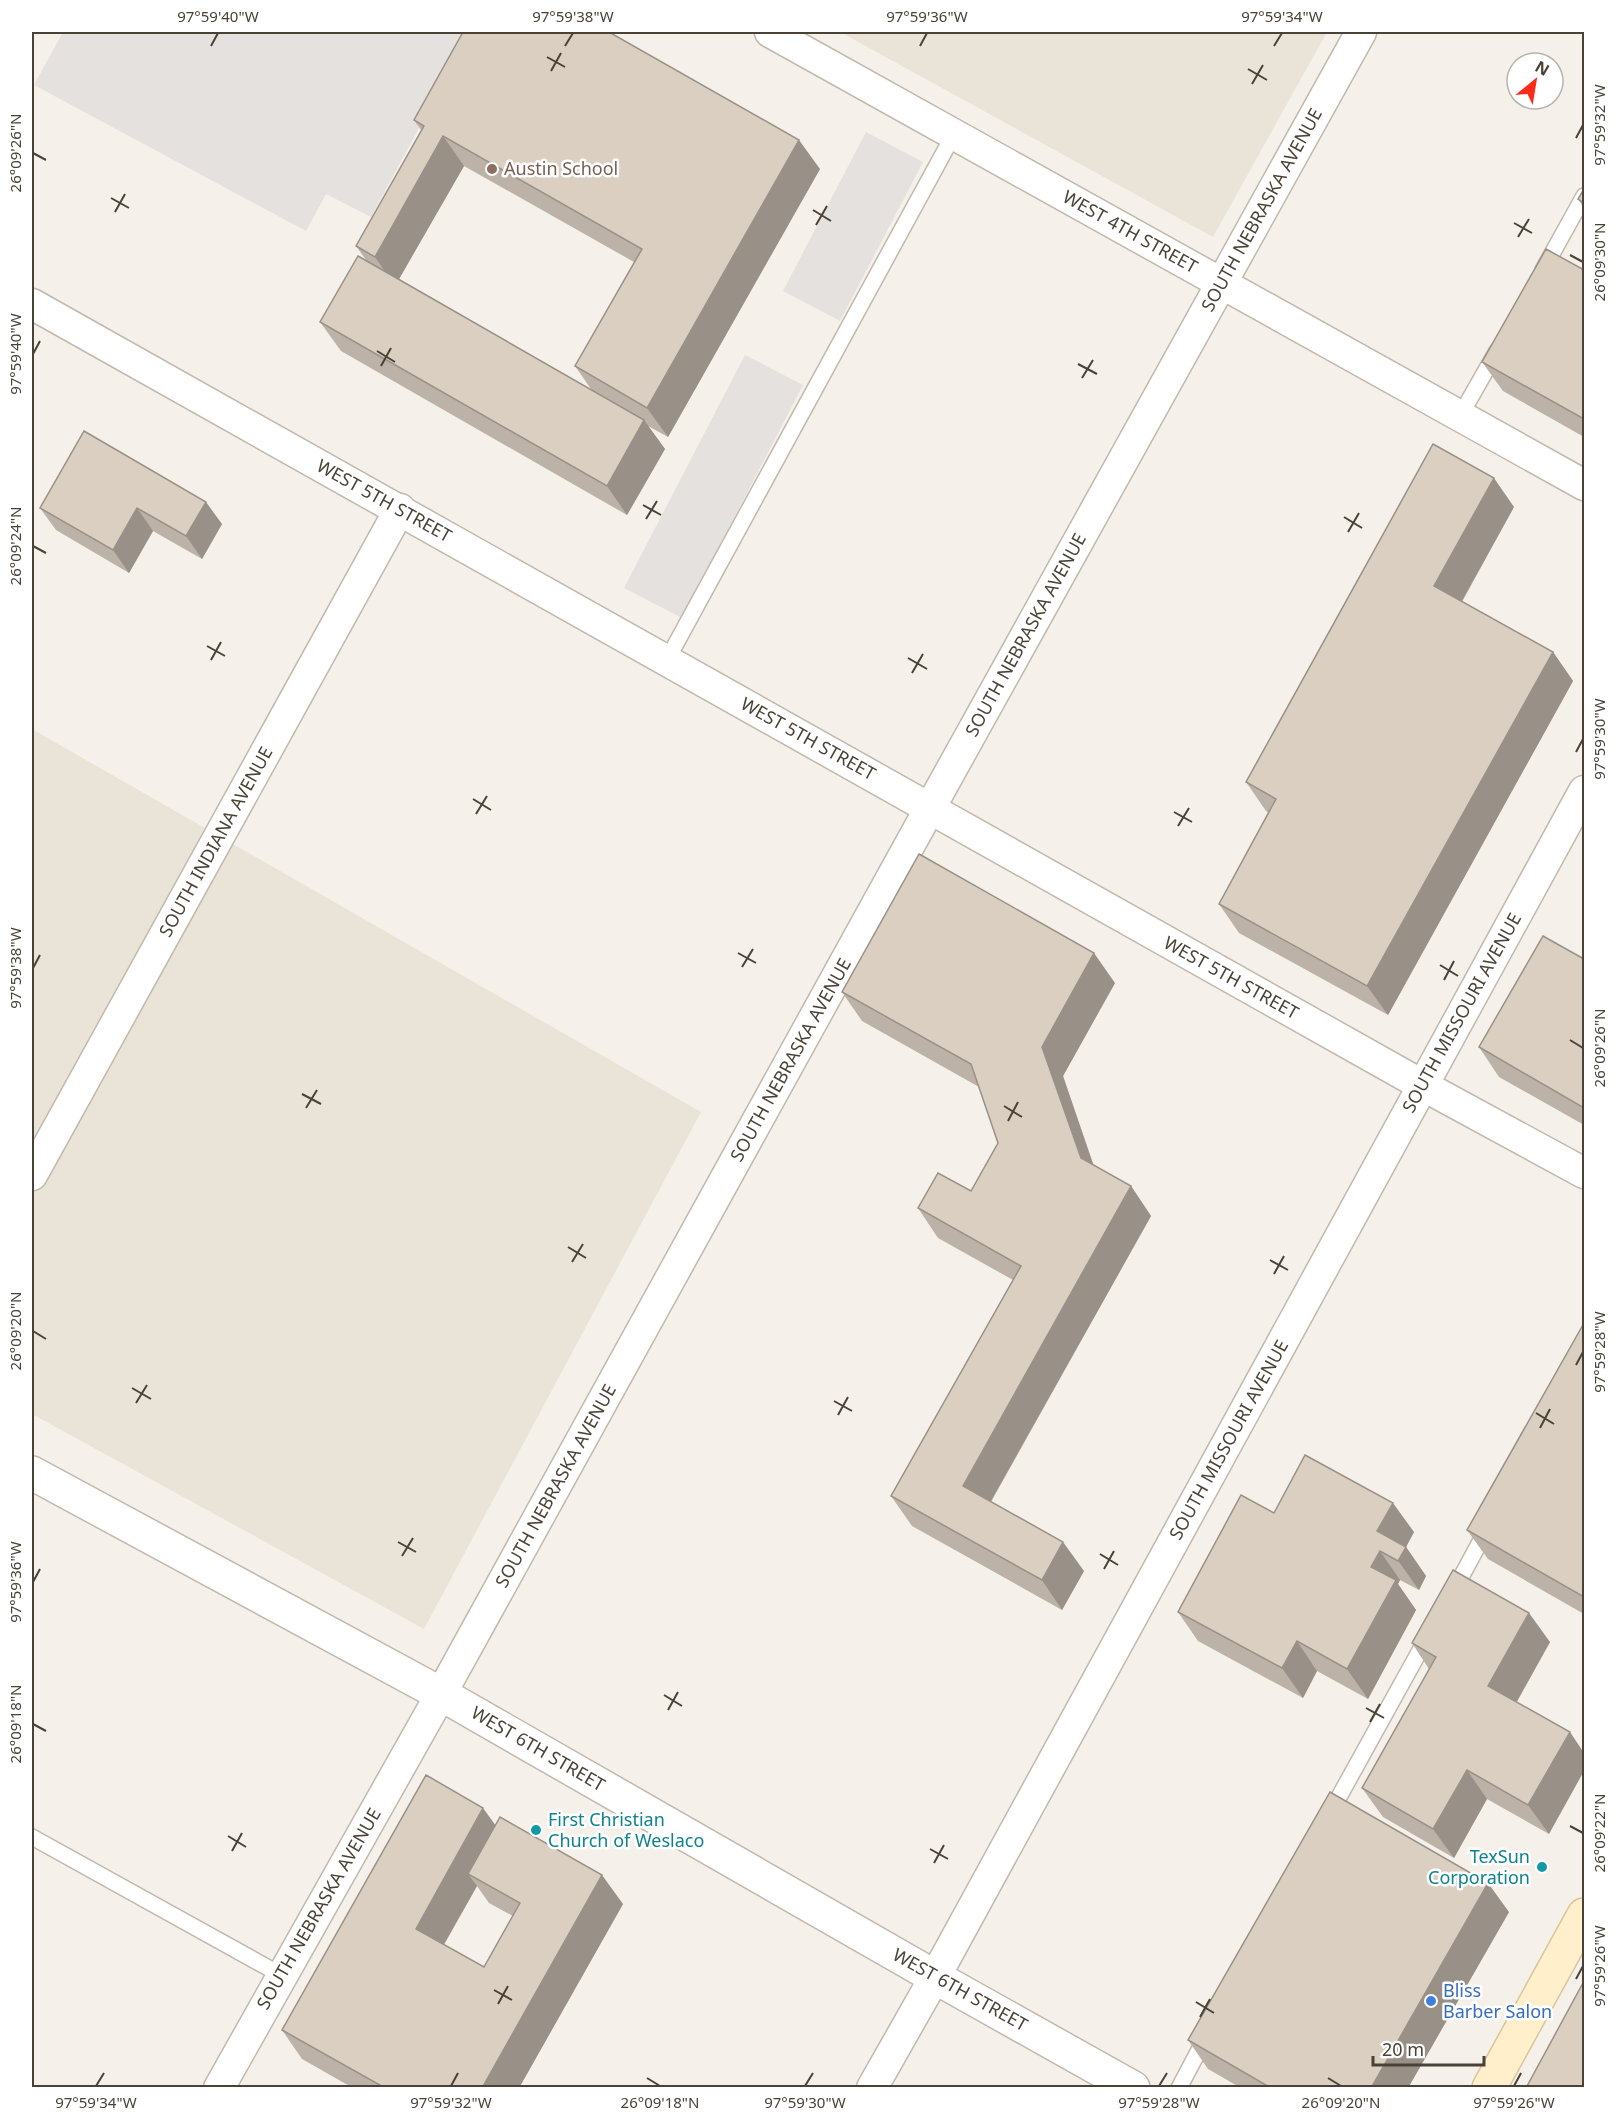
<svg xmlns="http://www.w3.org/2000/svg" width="1616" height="2119" font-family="'Noto Sans',sans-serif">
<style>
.residential{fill:#eae3d8}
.parking{fill:#e4e1de}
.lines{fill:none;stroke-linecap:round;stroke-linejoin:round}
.service-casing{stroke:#c2b8ac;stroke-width:18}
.minor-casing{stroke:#c2b8ac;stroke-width:33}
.tertiary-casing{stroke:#c2b8ac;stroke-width:36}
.secondary-casing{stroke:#dac59a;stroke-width:36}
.service{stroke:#fff;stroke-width:15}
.minor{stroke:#fff;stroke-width:30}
.tertiary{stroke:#fff;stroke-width:33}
.secondary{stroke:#ffefca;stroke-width:33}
.wall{fill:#bcb2a7;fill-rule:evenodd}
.shaded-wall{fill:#999188}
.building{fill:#dbcfc2;stroke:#999188;stroke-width:1.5}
.ticks{fill:none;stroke:#4a4237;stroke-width:2}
.education-dot{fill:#8d6e63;stroke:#fff;stroke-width:2}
.culture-dot{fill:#0f9aa8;stroke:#fff;stroke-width:2}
.shop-dot{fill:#3f7fe0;stroke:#fff;stroke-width:2}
.labels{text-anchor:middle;stroke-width:5;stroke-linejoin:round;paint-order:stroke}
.education-label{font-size:18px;fill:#785e54;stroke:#fff;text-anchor:start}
.street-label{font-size:18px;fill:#4a4237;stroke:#fff}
.culture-label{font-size:18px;fill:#0d838f;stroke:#fff;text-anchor:start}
.shop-label{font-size:18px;fill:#366cbe;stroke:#fff;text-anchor:start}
.neatline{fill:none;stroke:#4a4237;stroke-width:2}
.ticks-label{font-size:15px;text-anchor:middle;fill:#4a4237}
</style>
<rect width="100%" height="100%" fill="#f5f1ea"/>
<!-- residential -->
<g class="residential">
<polygon points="840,32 1327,32 1213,237"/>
<polygon points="32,729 701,1112 424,1629 32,1414"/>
</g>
<!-- parking -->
<g class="parking">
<polygon points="63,32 471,32 371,217 326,194 306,231 34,85"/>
<polygon points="866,132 923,162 840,321 783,291"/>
<polygon points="745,355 803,385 682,618 624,588"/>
</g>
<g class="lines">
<defs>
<g id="service">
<polyline points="1543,270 1584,196"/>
<polyline points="1460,416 1497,351"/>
<polyline points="667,660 954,134"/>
<polyline points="1453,1592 1487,1529"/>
<polyline points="1329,1815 1428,1636"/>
<polyline points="32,1837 281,1975"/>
<polyline points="1179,2088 1207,2035"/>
</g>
<g id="minor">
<polyline points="770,32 1584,485"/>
<polyline points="32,304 1422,1085 1584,1173"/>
<polyline points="32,1175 400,509"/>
<polyline points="219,2088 441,1694 930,808 1361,32"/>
<polyline points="872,2088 935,1977 1584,791"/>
</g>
<polyline id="tertiary" points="32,1473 441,1694 935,1977 1133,2088"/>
<polyline id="secondary" points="1489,2088 1584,1915"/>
</defs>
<!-- service casing -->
<use href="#service" class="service-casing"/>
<!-- minor casing -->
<use href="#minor" class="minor-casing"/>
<!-- tertiary casing -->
<use href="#tertiary" class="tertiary-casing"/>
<!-- secondary casing -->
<use href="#secondary" class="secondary-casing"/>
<!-- service -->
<use href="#service" class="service"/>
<!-- minor -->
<use href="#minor" class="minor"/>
<!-- tertiary -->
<use href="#tertiary" class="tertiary"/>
<!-- secondary -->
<use href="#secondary" class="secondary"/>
</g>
<!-- wall -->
<g class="wall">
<path d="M414 120 820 169 668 437 648 426 665 449 627 515 341 351 320 322 366 260 356 246 421 130ZM464 166 634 262 575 366 591 389 399 279Z"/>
<polygon points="1584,189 1584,208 1578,199"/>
<polygon points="1584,269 1584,437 1503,391 1482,362"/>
<polygon points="84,431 222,524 202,559 153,531 129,573 56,530 40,508"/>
<polygon points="1514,507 1462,602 1553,652 1573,681 1388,1015 1239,933 1219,904 1269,813 1266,811 1246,782"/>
<polygon points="1584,959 1584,1125 1499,1077 1479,1047"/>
<polygon points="1115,983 1063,1076 1094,1166 1131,1186 1151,1216 991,1502 1084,1571 1062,1610 912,1526 891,1496 1013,1280 938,1238 918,1208 971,1191 998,1143 979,1087 862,1021 842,992"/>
<polygon points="1584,1323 1584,1614 1488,1559 1467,1530"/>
<polygon points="1274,1513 1414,1532 1406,1547 1426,1576 1419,1590 1400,1580 1398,1584 1416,1610 1368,1699 1317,1671 1303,1698 1198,1641 1178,1612"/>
<polygon points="1550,1642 1516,1702 1549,1834 1487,1799 1454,1858 1383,1817 1362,1788 1429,1669 1412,1643"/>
<path d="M496 1826 623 1904 519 2088H353L302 2059 282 2030ZM477 1886 489 1903 513 1916 484 1967 444 1945Z"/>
<polygon points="1509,1912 1408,2088 1241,2088 1208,2069 1188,2040"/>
</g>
<!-- shaded-wall -->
<g class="shaded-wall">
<polygon points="443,136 464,166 395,286 375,257"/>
<polygon points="799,140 820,169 668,437 647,408"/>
<polygon points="644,420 665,449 627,515 607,486"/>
<polygon points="1494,478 1514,507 1454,615 1434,586"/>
<polygon points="206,502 222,524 202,559 186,536"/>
<polygon points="137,508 153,531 129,573 113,550"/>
<polygon points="1553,652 1573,681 1388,1015 1367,986"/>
<polygon points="1094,953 1115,983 1063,1076 1101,1188 1081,1158 1042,1047"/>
<polygon points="1131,1186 1151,1216 983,1515 963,1486"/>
<polygon points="1393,1503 1414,1532 1406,1547 1426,1576 1419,1590 1377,1531"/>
<polygon points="1063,1542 1084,1571 1062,1610 1042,1580"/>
<polygon points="1380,1551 1400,1580 1398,1584 1416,1610 1368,1699 1347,1669 1371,1567"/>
<polygon points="1529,1613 1550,1642 1509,1716 1488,1686"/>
<polygon points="1297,1641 1317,1671 1303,1698 1282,1668"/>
<polygon points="1570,1732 1584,1753 1584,1771 1549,1834 1528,1805"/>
<polygon points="1467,1770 1487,1799 1454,1858 1433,1829"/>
<polygon points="483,1808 504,1837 468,1874 477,1886 436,1958 416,1929"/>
<polygon points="602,1875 623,1904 519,2088 482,2088"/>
<polygon points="1488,1883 1509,1912 1408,2088 1371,2088"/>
</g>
<!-- building -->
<g class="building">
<polygon points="463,32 609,32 799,140 647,408 575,366 642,249 443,136 375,257 356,246 424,126 414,120"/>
<polygon points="1584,189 1584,203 1578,199"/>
<polygon points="1546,249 1584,270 1584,269 1584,419 1482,362"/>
<polygon points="358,256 644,420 607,486 320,322"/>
<polygon points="84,431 206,502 186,536 137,508 113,550 40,508"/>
<polygon points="1433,444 1494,478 1434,586 1553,652 1367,986 1219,904 1276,799 1246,782"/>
<polygon points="919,854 1094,953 1042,1047 1081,1158 1131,1186 963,1486 1063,1542 1042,1580 891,1496 1021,1266 918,1208 938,1173 971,1191 998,1143 971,1064 842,992"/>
<polygon points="1543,936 1584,959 1584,1108 1479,1047"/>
<polygon points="1584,1323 1584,1597 1467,1530"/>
<polygon points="1305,1455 1393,1503 1377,1531 1406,1547 1398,1561 1380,1551 1371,1567 1396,1580 1347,1669 1297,1641 1282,1668 1178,1612 1241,1495 1274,1513"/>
<polygon points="1453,1570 1529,1613 1488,1686 1570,1732 1528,1805 1467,1770 1433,1829 1362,1788 1436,1657 1412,1643"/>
<polygon points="426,1775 483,1808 416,1929 484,1967 520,1903 468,1874 500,1817 602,1875 482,2088 385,2088 282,2030"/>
<polygon points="1330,1792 1488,1883 1371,2088 1271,2088 1188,2040"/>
<polygon points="1584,1981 1584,2088 1526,2088"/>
</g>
<!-- ticks -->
<path class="ticks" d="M211 46 218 33M565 46 573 33M920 46 927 33M1274 46 1282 33M547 57 565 67M1248 69 1267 80M551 71 561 53M1252 84 1263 65M1576 138 1583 125M33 153 46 160M111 198 129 208M813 210 831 221M115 212 125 194M1514 223 1532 233M816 225 827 206M1518 237 1529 219M1570 255 1583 262M377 351 395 362M33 354 40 341M1078 364 1097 374M381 366 391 348M1082 378 1093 360M643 505 661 515M1344 517 1362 528M646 519 657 501M1348 532 1359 513M33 546 46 553M207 646 225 656M908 658 927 669M211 660 221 642M912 673 923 654M1576 752 1583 739M473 799 491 810M1174 812 1192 822M476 814 487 796M1178 826 1189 808M738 953 756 963M1440 965 1458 976M742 967 753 949M33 968 40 955M1444 980 1454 961M1570 1040 1583 1048M302 1094 321 1104M1004 1106 1022 1117M306 1108 317 1090M1008 1121 1018 1102M568 1247 586 1258M1270 1260 1288 1270M572 1262 583 1244M1274 1274 1284 1256M33 1331 46 1339M1576 1365 1583 1352M132 1388 151 1399M834 1401 852 1411M136 1403 147 1385M1536 1413 1554 1424M838 1415 848 1397M1540 1428 1550 1409M398 1542 416 1552M1100 1554 1118 1565M402 1556 413 1538M1104 1569 1114 1551M33 1582 40 1569M664 1695 682 1706M1366 1708 1384 1718M668 1710 678 1692M1370 1722 1380 1704M33 1724 46 1731M1570 1826 1583 1833M228 1836 246 1847M930 1849 948 1859M232 1851 242 1833M934 1863 944 1845M1576 1979 1583 1966M494 1990 512 2000M1196 2002 1214 2013M498 2004 508 1986M1200 2017 1210 1999M647 2078 660 2086M1328 2078 1341 2086M96 2086 104 2073M451 2086 458 2073M805 2086 813 2073M1159 2086 1167 2073M1514 2086 1521 2073"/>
<!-- markers -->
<circle class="education-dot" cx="492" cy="169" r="6"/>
<g class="culture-dot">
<circle cx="536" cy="1830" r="6"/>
<circle cx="1542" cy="1867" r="6"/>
</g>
<circle class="shop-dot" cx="1431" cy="2001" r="6"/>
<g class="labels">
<!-- education labels -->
<g class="education-label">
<text x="504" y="175">Austin School</text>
</g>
<!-- street labels -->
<g class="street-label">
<text transform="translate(1262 210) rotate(-61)" y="6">SOUTH NEBRASKA AVENUE</text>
<text transform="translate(1130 232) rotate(29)" y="6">WEST 4TH STREET</text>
<text transform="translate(384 501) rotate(29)" y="6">WEST 5TH STREET</text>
<text transform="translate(1026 635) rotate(-61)" y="6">SOUTH NEBRASKA AVENUE</text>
<text transform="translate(808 739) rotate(29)" y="6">WEST 5TH STREET</text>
<text transform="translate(216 842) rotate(-61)" y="6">SOUTH INDIANA AVENUE</text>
<text transform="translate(1231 978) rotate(29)" y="6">WEST 5TH STREET</text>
<text transform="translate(1462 1013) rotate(-61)" y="6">SOUTH MISSOURI AVENUE</text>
<text transform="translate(791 1060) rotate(-61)" y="6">SOUTH NEBRASKA AVENUE</text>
<text transform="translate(1229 1440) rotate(-61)" y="6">SOUTH MISSOURI AVENUE</text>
<text transform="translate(556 1486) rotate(-61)" y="6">SOUTH NEBRASKA AVENUE</text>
<text transform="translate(538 1749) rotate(30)" y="6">WEST 6TH STREET</text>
<text transform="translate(319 1909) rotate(-60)" y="6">SOUTH NEBRASKA AVENUE</text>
<text transform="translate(960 1990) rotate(29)" y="6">WEST 6TH STREET</text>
</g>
<!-- culture labels -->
<g class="culture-label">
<text x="548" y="1826">First Christian<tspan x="548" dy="21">Church of Weslaco</tspan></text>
<text x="1530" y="1863" text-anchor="end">TexSun<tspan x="1530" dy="21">Corporation</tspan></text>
</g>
<!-- shop labels -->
<g class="shop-label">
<text x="1443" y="1997">Bliss<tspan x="1443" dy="21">Barber Salon</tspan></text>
</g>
</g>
<!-- border -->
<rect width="1616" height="2119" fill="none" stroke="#ffffff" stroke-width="66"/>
<!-- north arrow -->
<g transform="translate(1535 81) rotate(30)"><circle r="28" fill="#ffffff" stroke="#b7b3af" stroke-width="1.5"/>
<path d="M0-4.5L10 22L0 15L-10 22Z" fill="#ff2b17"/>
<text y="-9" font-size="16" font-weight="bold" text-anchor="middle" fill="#4a4237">N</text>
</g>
<!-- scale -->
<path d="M1373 2056v9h111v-9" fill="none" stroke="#4a4237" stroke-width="3"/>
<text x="1382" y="2056" font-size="18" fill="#4a4237" stroke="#ffffff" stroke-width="4.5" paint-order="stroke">20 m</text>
<rect x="33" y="33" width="1550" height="2053" class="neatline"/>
<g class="ticks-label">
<text x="218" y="22">97°59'40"W</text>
<text x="573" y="22">97°59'38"W</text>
<text x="927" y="22">97°59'36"W</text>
<text x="1282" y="22">97°59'34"W</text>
<text transform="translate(1600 125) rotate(-90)" y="5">97°59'32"W</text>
<text transform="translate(16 153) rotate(-90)" y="5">26°09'26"N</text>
<text transform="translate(1600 262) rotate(-90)" y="5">26°09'30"N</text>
<text transform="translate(16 354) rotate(-90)" y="5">97°59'40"W</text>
<text transform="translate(16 546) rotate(-90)" y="5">26°09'24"N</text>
<text transform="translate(1600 739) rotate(-90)" y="5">97°59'30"W</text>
<text transform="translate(16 968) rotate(-90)" y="5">97°59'38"W</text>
<text transform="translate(1600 1048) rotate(-90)" y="5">26°09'26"N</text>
<text transform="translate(16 1331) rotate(-90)" y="5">26°09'20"N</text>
<text transform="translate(1600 1352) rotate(-90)" y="5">97°59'28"W</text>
<text transform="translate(16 1582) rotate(-90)" y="5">97°59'36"W</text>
<text transform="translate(16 1724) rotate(-90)" y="5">26°09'18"N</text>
<text transform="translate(1600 1833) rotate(-90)" y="5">26°09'22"N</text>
<text transform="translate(1600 1966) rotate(-90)" y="5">97°59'26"W</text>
<text x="96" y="2108">97°59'34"W</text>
<text x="451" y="2108">97°59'32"W</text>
<text x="660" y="2108">26°09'18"N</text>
<text x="805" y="2108">97°59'30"W</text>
<text x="1159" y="2108">97°59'28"W</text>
<text x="1341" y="2108">26°09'20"N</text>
<text x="1514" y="2108">97°59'26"W</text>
</g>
</svg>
